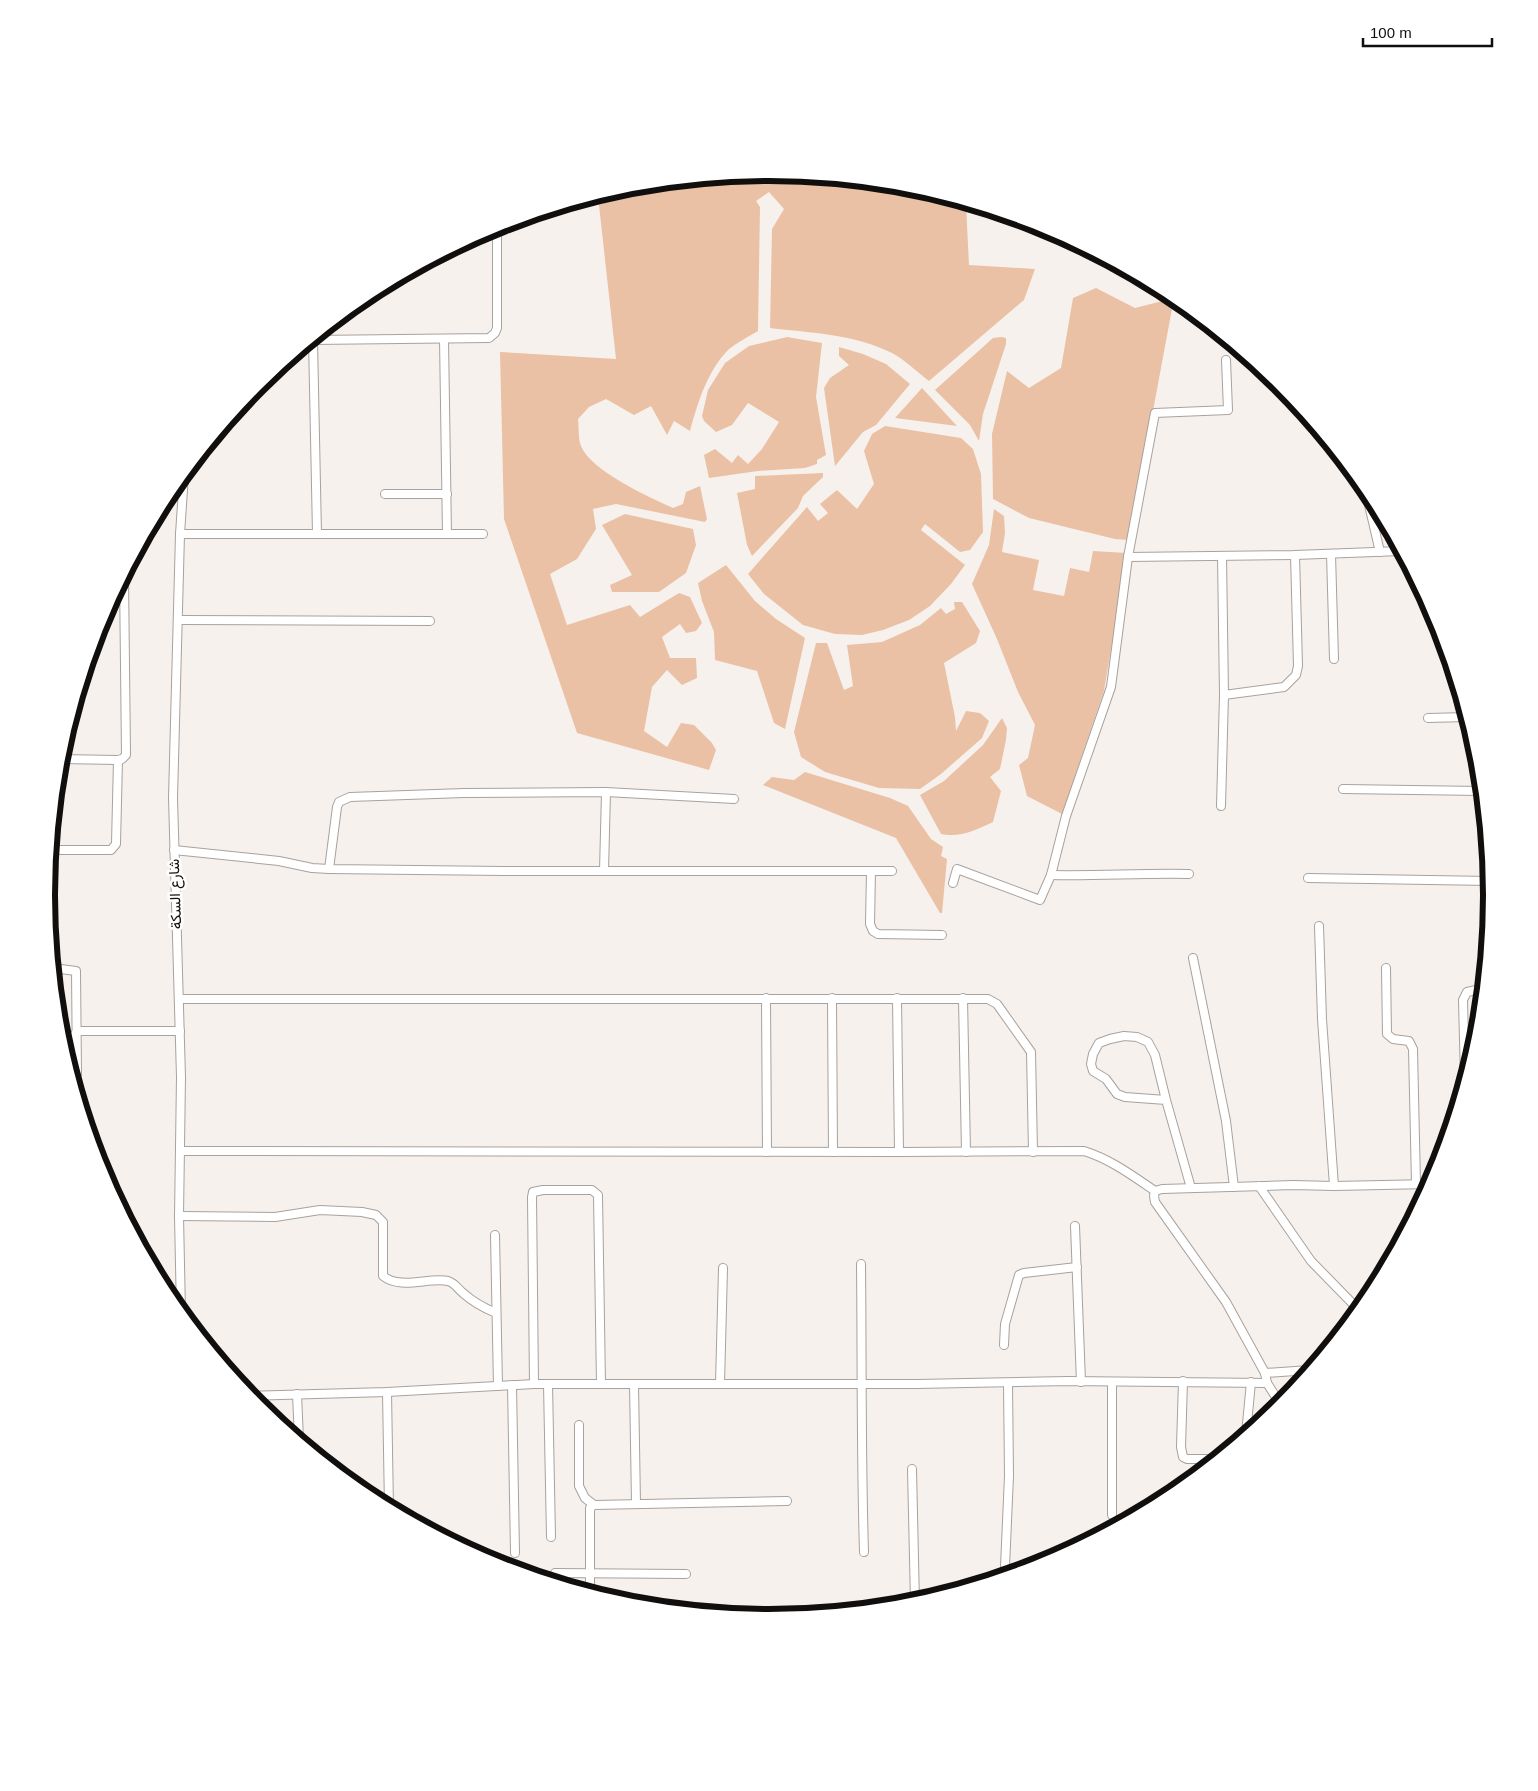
<svg xmlns="http://www.w3.org/2000/svg" width="1538" height="1791" font-family="Helvetica,Vazirmatn,sans-serif">
<style>
.green{fill:#eac1a5}
.lines{fill:none;stroke-linecap:round;stroke-linejoin:round}
.street-casing{stroke:#a8a29e;stroke-width:10}
.street{stroke:#fff;stroke-width:8}
.labels{text-anchor:middle;stroke-width:5;stroke-linejoin:round;paint-order:stroke}
.street-label{font-size:15px;fill:#110f0e;stroke:#fff}
.rim{fill:none;stroke:#110f0e;stroke-width:6}
</style>
<rect width="100%" height="100%" fill="#f7f1ed"/>
<!-- green -->
<g class="green">
<path d="M769 173 910 187 966 204 969 265 1035 269 1024 300 929 381C917 372 905 360 892 353 854 334 811 333 770 328L772 229 784 209 769 192 756 201 760 207 758 331C748 337 736 343 728 350 707 372 698 402 690 431L674 421 667 435 651 406 634 415 606 399 589 407 578 419C579 427 578 439 581 446 591 471 649 497 673 508L683 504 686 492 700 486 707 519 705 522 616 504 593 509 596 529 577 559 550 574 567 625 630 605 640 617 679 593 690 597 702 623 696 631 686 633 680 624 662 637 670 658H696L697 678 682 685 667 670 652 687 644 731 667 747 681 723 694 725 712 743 716 750 709 770 577 733 504 519 500 352 616 359 598 196 628 187Z"/>
<polygon points="1096,288 1135,308 1174,298 1129,540 1115,539 1029,518 993,499 992,434 1007,371 1029,388 1061,368 1073,298"/>
<polygon points="787,337 822,343 816,397 826,455 817,460 817,464 805,468 758,471 709,478 704,455 715,449 732,463 738,455 748,464 762,449 779,422 748,403 732,425 716,432 704,421 702,416 708,390 725,363 749,346"/>
<polygon points="1001,337 1006,338 1006,344 983,414 979,441 970,425 935,390 993,338"/>
<polygon points="839,347 863,354 886,364 910,384 876,425 863,432 835,466 824,388 830,378 849,365 839,356"/>
<polygon points="922,388 957,426 895,418"/>
<polygon points="885,426 961,438 973,449 981,474 983,532 970,550 960,552 925,524 921,530 965,565 951,584 930,606 909,620 883,630 862,635 835,634 803,625 764,594 748,574 807,507 818,521 828,513 820,504 837,490 857,509 874,484 864,451 872,434"/>
<polygon points="823,473 823,477 803,496 798,508 752,556 747,545 737,493 755,489 755,476"/>
<polygon points="994,509 1004,516 1005,533 1002,552 1039,560 1033,590 1064,596 1070,568 1089,572 1093,551 1127,553 1104,691 1062,814 1027,796 1019,765 1028,758 1035,725 1018,692 997,639 972,584 989,545"/>
<polygon points="625,514 693,529 696,545 686,573 659,592 612,592 610,585 632,575 602,525"/>
<polygon points="726,565 755,601 776,619 805,638 785,729 774,723 757,671 715,660 714,632 702,601 698,583"/>
<polygon points="954,602 962,602 980,631 976,643 944,663 955,717 956,731 966,711 980,713 989,721 982,738 941,774 920,789 879,788 825,772 801,757 794,732 816,643 827,643 844,690 853,686 847,645 882,642 920,625 941,608 946,614 955,609"/>
<path d="M1002 718 1007 728 1006 740 1000 769 990 777 1001 791 993 822C976 830 960 838 941 834L920 795 944 781 983 745Z"/>
<polygon points="805,772 890,798 908,806 931,839 943,847 941,856 947,859 942,913 940,913 896,838 763,785 772,777 794,780"/>
</g>
<g class="lines">
<defs>
<g id="street">
<polyline points="444,339 447,534"/>
<polyline points="312,340 489,338 495,333 497,328 497,226"/>
<polyline points="313,340 317,534"/>
<polyline points="1365,488 1380,552"/>
<polyline points="385,494 447,494"/>
<polyline points="180,534 483,534"/>
<polyline points="1331,554 1334,659"/>
<polyline points="1128,557 1295,555 1401,551"/>
<polyline points="178,620 430,621"/>
<polyline points="1224,695 1284,687 1296,675 1298,666 1295,555"/>
<polyline points="1428,718 1467,717"/>
<polyline points="60,759 118,760 122,759 126,755 124,577"/>
<polyline points="1343,789 1481,791"/>
<polyline points="1221,806 1224,695 1222,556"/>
<polyline points="51,850 111,850 116,844 118,760"/>
<polyline points="174,850 279,861 312,868 329,869 503,871 892,871"/>
<polyline points="329,869 337,807 339,802 350,797 464,793 606,792 734,799"/>
<polyline points="604,871 606,792"/>
<polyline points="871,871 870,924 873,931 878,934 942,935"/>
<path d="M1051 875C1097 876 1143 873 1189 874"/>
<polyline points="1308,878 1490,881"/>
<polyline points="953,883 957,869 1040,900 1051,875 1066,816 1111,687 1128,557 1155,413 1228,410 1226,360"/>
<polyline points="1319,926 1322,1019 1334,1186"/>
<polyline points="51,940 54,850"/>
<polyline points="1193,958 1226,1121 1234,1187"/>
<polyline points="53,968 76,971 77,1074"/>
<polyline points="1386,968 1387,1034 1393,1039 1409,1041 1413,1049 1416,1184"/>
<polyline points="766,998 767,1152"/>
<polyline points="832,998 833,1152"/>
<polyline points="897,998 899,1152"/>
<polyline points="963,998 966,1152"/>
<polyline points="179,999 988,999 997,1004 1031,1052 1033,1152"/>
<polyline points="61,1038 72,1039 77,1031 180,1031"/>
<polyline points="1465,1080 1463,1000 1467,992 1481,989"/>
<polyline points="1166,1100 1125,1097 1117,1094 1106,1079 1093,1071 1091,1064 1093,1054 1099,1043 1110,1039 1124,1036 1137,1037 1148,1042 1155,1055 1166,1100 1191,1188"/>
<path d="M181 1151 899 1152 1084 1151C1110 1159 1133 1176 1155 1191"/>
<polyline points="1259,1186 1311,1261 1353,1304 1361,1308"/>
<polyline points="1155,1191 1162,1189 1293,1185 1334,1186 1431,1184"/>
<polyline points="1155,1191 1154,1196 1155,1202 1226,1302 1265,1373 1267,1383 1281,1405"/>
<path d="M179 1216 275 1217 320 1210 362 1212 376 1215 383 1222V1276C400 1290 429 1277 448 1281 455 1283 458 1289 463 1293 473 1302 484 1308 496 1313"/>
<polyline points="1075,1226 1081,1382"/>
<polyline points="495,1235 498,1386"/>
<path d="M861 1264C862 1360 861 1456 864 1552"/>
<polyline points="181,1313 179,1216 181,1077 173,798 180,534 184,475"/>
<polyline points="1004,1345 1005,1324 1019,1275 1024,1273 1077,1267"/>
<polyline points="1265,1373 1310,1370"/>
<polyline points="1183,1381 1181,1447 1183,1457 1187,1459 1216,1459"/>
<polyline points="534,1384 532,1197 533,1192 543,1190 592,1190 598,1195 601,1384"/>
<polyline points="548,1384 551,1537"/>
<polyline points="634,1384 636,1504"/>
<polyline points="720,1384 723,1268"/>
<polyline points="512,1385 515,1553"/>
<polyline points="387,1392 389,1508"/>
<polyline points="297,1394 299,1440"/>
<polyline points="249,1396 387,1392 534,1384 916,1384 1068,1381 1267,1383"/>
<polyline points="579,1425 579,1486 585,1498 594,1505"/>
<polyline points="1246,1434 1251,1382"/>
<polyline points="912,1469 915,1603"/>
<polyline points="1112,1515 1112,1382"/>
<polyline points="1005,1567 1009,1476 1008,1383"/>
<polyline points="555,1573 686,1574"/>
<polyline points="590,1593 590,1508 594,1505 787,1501"/>
</g>
</defs>
<!-- street casing -->
<use href="#street" class="street-casing"/>
<!-- street -->
<use href="#street" class="street"/>
</g>
<g class="labels">
<!-- street labels -->
<g class="street-label">
<text transform="translate(175 894) rotate(-92)" y="5">شارع السكة</text>
</g>
</g>
<!-- crop -->
<path d="M0 0H1538V1791H0ZM55 895a714 714 0 1 1 1428 0a714 714 0 1 1-1428 0Z" fill="#fff" fill-rule="evenodd"/>
<path class="rim" d="M55 895a714 714 0 1 1 1428 0a714 714 0 1 1-1428 0Z"/>
<!-- scale -->
<path d="M1363 38v8h129v-8" fill="none" stroke="#110f0e" stroke-width="2.5"/>
<text x="1370" y="38" font-size="15" fill="#110f0e" stroke="#ffffff" stroke-width="4" paint-order="stroke">100 m</text>
</svg>
